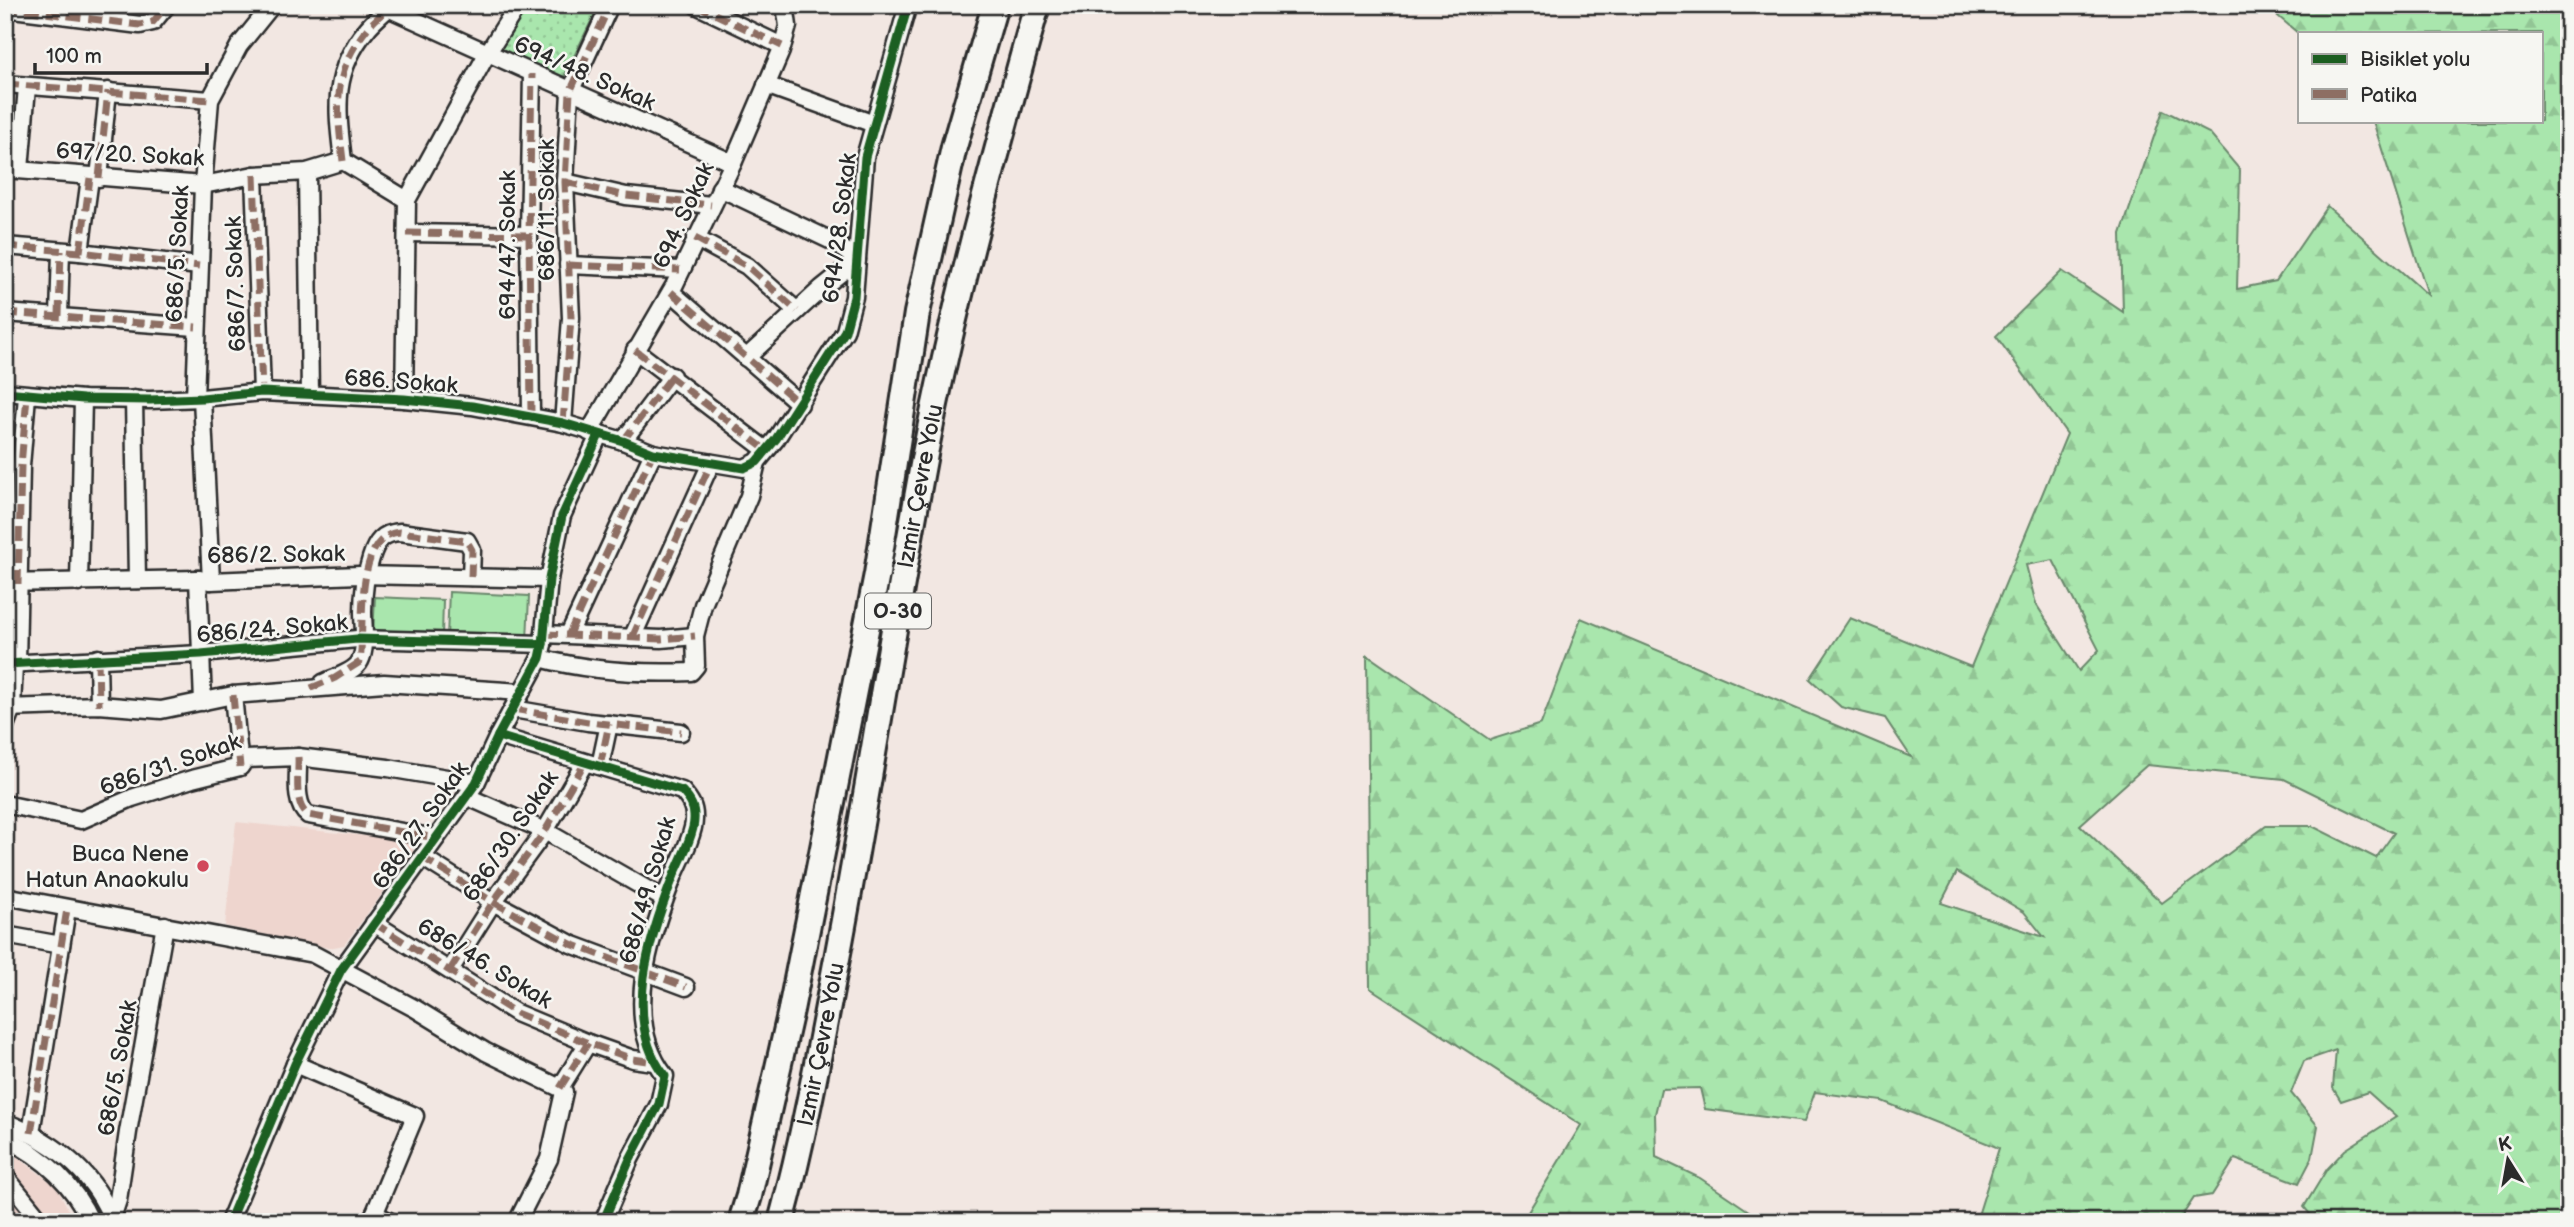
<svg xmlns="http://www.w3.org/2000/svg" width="2574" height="1227" font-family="'Balsamiq Sans',sans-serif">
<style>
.built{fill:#eed5ce}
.forest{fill:url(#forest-firs);stroke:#6a886c;stroke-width:2;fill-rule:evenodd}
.park{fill:url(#park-dots);stroke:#6a886c;stroke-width:2}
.pitch{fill:#a9e6ad;stroke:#6a886c;stroke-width:2}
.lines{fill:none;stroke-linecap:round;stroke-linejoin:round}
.minor-casing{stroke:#2b2b2b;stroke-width:21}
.highway-casing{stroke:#2b2b2b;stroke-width:30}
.minor{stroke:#f6f6f2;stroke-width:16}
.highway{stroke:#f6f6f2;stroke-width:24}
.quiet{stroke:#8d6e63;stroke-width:7;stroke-dasharray:14 7;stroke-linecap:butt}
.cycleway-casing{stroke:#f6f6f2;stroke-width:13}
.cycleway{stroke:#1b5e20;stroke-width:9}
.poi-dot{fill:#d1495b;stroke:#f6f6f2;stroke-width:2.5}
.labels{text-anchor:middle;stroke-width:5;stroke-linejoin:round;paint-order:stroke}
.shield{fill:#f6f6f2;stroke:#686867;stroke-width:2}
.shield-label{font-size:21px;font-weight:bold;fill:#2b2b2b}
.street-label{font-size:23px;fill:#2b2b2b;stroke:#f6f6f2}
.poi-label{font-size:23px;fill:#2b2b2b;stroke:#f6f6f2;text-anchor:end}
</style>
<defs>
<pattern id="forest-firs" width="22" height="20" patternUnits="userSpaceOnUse" patternTransform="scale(1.75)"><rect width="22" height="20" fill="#a9e6ad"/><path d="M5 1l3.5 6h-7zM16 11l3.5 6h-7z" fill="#92c595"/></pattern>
<pattern id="park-dots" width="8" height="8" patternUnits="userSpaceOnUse" patternTransform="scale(1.75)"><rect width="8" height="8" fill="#a9e6ad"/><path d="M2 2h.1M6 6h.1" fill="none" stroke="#92c595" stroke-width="1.8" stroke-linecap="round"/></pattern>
</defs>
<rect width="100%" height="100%" fill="#f2e7e2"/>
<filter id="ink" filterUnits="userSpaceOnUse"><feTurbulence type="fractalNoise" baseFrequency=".0143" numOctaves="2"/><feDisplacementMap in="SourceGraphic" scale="14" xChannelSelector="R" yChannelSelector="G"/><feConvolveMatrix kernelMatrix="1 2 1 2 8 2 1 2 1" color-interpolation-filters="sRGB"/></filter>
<g filter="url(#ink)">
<!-- built -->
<g class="built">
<polygon points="236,822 412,841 413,852 344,945 329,948 225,926"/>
<polygon points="5,1148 56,1186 75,1222 5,1222"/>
</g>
<!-- forest -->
<path class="forest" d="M2265 5H2569V1222H2311L2314 1219 2304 1207 2327 1169 2345 1150 2396 1117 2368 1092 2341 1101 2333 1088 2336 1050 2304 1061 2291 1093 2318 1126 2312 1158 2299 1183 2235 1159 2212 1195 2194 1198 2184 1213V1220L2248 1222H1976L1999 1148 1882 1101 1815 1092 1804 1122 1705 1109 1700 1088 1661 1089 1655 1114 1656 1157 1700 1178 1765 1222H1522L1581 1125 1370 988 1367 655 1490 740 1541 724 1581 618 1911 757 1885 718 1841 707 1810 679 1850 618 1971 667 2067 434 1996 336 2062 271 2123 312 2121 234 2163 110 2209 133 2240 170 2237 289 2276 281 2327 206 2428 295 2373 121H2541V33L2299 34ZM2053 560 2099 650 2079 671 2036 604 2026 565ZM2147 765 2284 779 2394 833 2376 858 2312 826H2266L2162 903 2080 825ZM1957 872 2024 912 2044 937 1941 903Z"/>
<!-- park -->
<polygon class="park" points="527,5 599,5 563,79 499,48"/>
<!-- pitch -->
<g class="pitch">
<polygon points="449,592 529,596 527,641 447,637"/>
<polygon points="375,597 443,600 442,637 373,635"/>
</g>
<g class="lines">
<defs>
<g id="minor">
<polyline points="381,5 733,163"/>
<polyline points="696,5 782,46"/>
<polyline points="5,8 140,25 153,22 167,5"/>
<polyline points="5,84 210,100"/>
<polyline points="766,85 874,124"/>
<path d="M343 161C337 109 331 73 367 29 374 20 383 14 390 5"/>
<polyline points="5,169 203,185 254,175 307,172 343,161 407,200"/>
<polyline points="20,169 27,87"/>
<polyline points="307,172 310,394"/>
<polyline points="254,175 262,392"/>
<polyline points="99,178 108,91"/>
<polyline points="565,182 626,196 711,205"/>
<polyline points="720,188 834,242 857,260 822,288 746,358"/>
<polyline points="407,233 529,235"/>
<polyline points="695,238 747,266 797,311"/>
<polyline points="5,246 80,252 199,266"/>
<polyline points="80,252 90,178"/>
<polyline points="568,265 680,270"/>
<polyline points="671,292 800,404"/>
<polyline points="5,313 196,327"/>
<polyline points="59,316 61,251"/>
<polyline points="635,350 766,450"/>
<polyline points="5,392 83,399 150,400 202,398 262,392 404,399 472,406 563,423 623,441 653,453 744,468 757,462 776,439 845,331 854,297 865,157 908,5"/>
<polyline points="195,398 203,185 210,100 239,46 272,5"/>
<polyline points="202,398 211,581"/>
<polyline points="134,399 137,580"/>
<polyline points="404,399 407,200 487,54 518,5"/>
<polyline points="531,415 529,235 532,74"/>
<polyline points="563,423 571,318 565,182 570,92 610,5"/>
<polyline points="589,432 674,286 733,163 781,51 788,26 785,5"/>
<polyline points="623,441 672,376"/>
<polyline points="198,579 203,702"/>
<polyline points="5,583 198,579 211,581 359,575 549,579"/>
<polyline points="79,583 83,399"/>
<polyline points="544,634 661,639 695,636"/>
<polyline points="569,634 653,453"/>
<polyline points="632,638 711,463"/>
<polyline points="98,658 99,705"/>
<path d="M540 658C588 671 641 674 691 672L696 666 695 636 703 605 749 496 757 462"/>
<polyline points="5,664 201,654 357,639 543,644"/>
<polyline points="17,664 21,466 27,396"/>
<path d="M323 683C333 678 355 672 360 661 367 647 363 627 363 612 363 593 365 576 371 558 376 542 382 533 400 532L467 541 472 550 471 577"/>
<polyline points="233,695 240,767"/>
<polyline points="5,708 99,705 161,710 233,695 384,683 521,692"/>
<polyline points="513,709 588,722 681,732"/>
<polyline points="5,726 12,708 14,665"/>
<path d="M498 736 682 791C690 800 695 807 694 820 694 834 680 861 674 875 650 935 621 1020 665 1076L659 1104 630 1159 603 1222"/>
<path d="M298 757C299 774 293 804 308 815L436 838"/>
<polyline points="600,766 609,724"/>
<polyline points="468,797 545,831 664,899"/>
<polyline points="5,804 81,820 132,798 192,779 240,767 246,759 298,757 388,768 476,783"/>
<polyline points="422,857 493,902 571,944 686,987"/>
<polyline points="5,896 313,954 416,1009 486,1052 560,1088 564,1092 549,1159 517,1222"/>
<polyline points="374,923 516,1013 588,1043 633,1059 654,1062"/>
<polyline points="5,935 61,945"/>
<polyline points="450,970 493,902 545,831 584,764"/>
<polyline points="295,1064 415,1116 371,1222"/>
<polyline points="560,1088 588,1043"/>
<path d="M5 1122C52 1141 95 1172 113 1222"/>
<polyline points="31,1133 67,909"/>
<path d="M5 1138C44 1157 73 1183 91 1222"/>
<polyline points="5,1176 42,1222"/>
<polyline points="374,1214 391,1222"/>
<polyline points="112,1218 118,1200 128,1132 165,925"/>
<polyline points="229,1222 295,1064 341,970 476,783 498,736 540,658 543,644 549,579 562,516 599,435"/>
</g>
<g id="highway">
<polyline points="741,1222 749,1196 791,1010 877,574 917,313 954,147 995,5"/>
<path id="s1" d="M781 1222C805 1133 821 1043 838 953 869 787 894 620 925 454 954 302 996 154 1037 5"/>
</g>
</defs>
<!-- minor casing -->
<use href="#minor" class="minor-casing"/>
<!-- highway casing -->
<use href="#highway" class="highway-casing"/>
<!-- minor -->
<use href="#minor" class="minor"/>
<!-- highway -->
<use href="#highway" class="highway"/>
<!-- quiet -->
<g class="quiet">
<polyline points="696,5 782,46"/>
<polyline points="5,8 140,25 153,22 167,5"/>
<polyline points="5,84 210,100"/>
<path d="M343 161C337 109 331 73 367 29 374 20 383 14 390 5"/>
<polyline points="254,175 262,392"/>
<polyline points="99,178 108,91"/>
<polyline points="565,182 626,196 711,205"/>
<polyline points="407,233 529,235"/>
<polyline points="695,238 747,266 797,311"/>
<polyline points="5,246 80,252 199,266"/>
<polyline points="80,252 90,178"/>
<polyline points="568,265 680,270"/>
<polyline points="671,292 800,404"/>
<polyline points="5,313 196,327"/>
<polyline points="59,316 61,251"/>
<polyline points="635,350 766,450"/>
<polyline points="531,415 529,235 532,74"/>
<polyline points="563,423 571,318 565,182 570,92 610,5"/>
<polyline points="623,441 672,376"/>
<polyline points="18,584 21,466 27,396"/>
<polyline points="544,634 661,639 695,636"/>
<polyline points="569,634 653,453"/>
<polyline points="632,638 711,463"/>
<polyline points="98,658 99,705"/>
<path d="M311 688 335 678 360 662C365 628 353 535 400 532L467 541 472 550 471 577"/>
<polyline points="233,695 240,767"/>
<polyline points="513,709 588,722 681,732"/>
<path d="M298 757C299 774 293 804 308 815L436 838"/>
<polyline points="600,766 609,724"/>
<polyline points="422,857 493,902 571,944 686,987"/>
<polyline points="374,923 516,1013 588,1043 633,1059 654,1062"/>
<polyline points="450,970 493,902 545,831 584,764"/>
<polyline points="560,1088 588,1043"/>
<polyline points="31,1133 67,909"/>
</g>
<defs>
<g id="cycleway">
<polyline points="5,392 83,399 150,400 202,398 262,392 404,399 472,406 563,423 623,441 653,453 744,468 757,462 776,439 845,331 854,297 865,157 908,5"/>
<polyline points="5,664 201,654 357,639 543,644"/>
<path d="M498 736 682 791C690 800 695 807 694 820 694 834 680 861 674 875 650 935 621 1020 665 1076L659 1104 630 1159 603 1222"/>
<polyline points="229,1222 295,1064 341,970 476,783 498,736 540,658 543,644 549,579 562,516 599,435"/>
</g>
</defs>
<!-- cycleway casing -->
<use href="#cycleway" class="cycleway-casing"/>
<!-- cycleway -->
<use href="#cycleway" class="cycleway"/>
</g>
</g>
<!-- markers -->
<circle class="poi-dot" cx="203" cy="866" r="7"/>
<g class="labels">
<!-- shield labels -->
<rect class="shield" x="865" y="593.5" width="66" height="35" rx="5"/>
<g class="shield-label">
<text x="898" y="618">O-30</text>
</g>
<!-- street labels -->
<g class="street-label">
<text transform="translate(585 73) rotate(24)" y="8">694/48. Sokak</text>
<text transform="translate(130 154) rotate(3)" y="8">697/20. Sokak</text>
<text transform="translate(546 210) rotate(-90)" y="8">686/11. Sokak</text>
<text transform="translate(683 215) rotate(-65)" y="8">694. Sokak</text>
<text transform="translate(839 228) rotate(-83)" y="8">694/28. Sokak</text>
<text transform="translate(507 245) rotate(-90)" y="8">694/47. Sokak</text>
<text transform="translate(177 254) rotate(-87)" y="8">686/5. Sokak</text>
<text transform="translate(235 284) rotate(-92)" y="8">686/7. Sokak</text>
<text transform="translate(401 381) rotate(4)" y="8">686. Sokak</text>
<text dy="8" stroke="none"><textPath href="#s1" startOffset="749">İzmir Çevre Yolu</textPath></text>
<text transform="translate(276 554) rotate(-1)" y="8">686/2. Sokak</text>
<text transform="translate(272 628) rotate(-5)" y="8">686/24. Sokak</text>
<text transform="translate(170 764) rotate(-19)" y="8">686/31. Sokak</text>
<text transform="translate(420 825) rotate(-55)" y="8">686/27. Sokak</text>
<text transform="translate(510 836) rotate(-56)" y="8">686/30. Sokak</text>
<text transform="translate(647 890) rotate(-74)" y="8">686/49. Sokak</text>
<text transform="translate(485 963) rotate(31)" y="8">686/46. Sokak</text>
<text dy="8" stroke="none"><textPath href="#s1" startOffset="182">İzmir Çevre Yolu</textPath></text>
<text transform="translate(117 1068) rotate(-80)" y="8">686/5. Sokak</text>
</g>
<!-- poi labels -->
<g class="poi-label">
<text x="189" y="861">Buca Nene<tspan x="189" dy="26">Hatun Anaokulu</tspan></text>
</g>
</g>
<!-- margin -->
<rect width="2574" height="1227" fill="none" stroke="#f6f6f2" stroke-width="28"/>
<rect x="14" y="14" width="2546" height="1199" fill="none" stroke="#2b2b2b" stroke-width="2.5" filter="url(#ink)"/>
<!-- legend -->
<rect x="2298" y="32" width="245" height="91" fill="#f6f6f2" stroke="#a5a5a2" stroke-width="2"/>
<rect x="2312" y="54" width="35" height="10" fill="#1b5e20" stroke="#a5a5a2" stroke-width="2"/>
<text x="2360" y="66" font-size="21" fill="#2b2b2b">Bisiklet yolu</text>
<rect x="2312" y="89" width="35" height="10" fill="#8d6e63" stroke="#a5a5a2" stroke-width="2"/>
<text x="2360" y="102" font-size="21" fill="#2b2b2b">Patika</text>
<!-- north arrow -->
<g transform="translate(2508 1160) rotate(349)" stroke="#f6f6f2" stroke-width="5" paint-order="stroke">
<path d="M0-5L12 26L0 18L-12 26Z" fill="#2b2b2b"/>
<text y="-10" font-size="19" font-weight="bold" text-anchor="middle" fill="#2b2b2b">K</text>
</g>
<!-- scale -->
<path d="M35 63v10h172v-10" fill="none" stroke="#2b2b2b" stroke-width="3.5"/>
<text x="46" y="63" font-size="21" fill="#2b2b2b" stroke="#f6f6f2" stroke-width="5" paint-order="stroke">100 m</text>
</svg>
